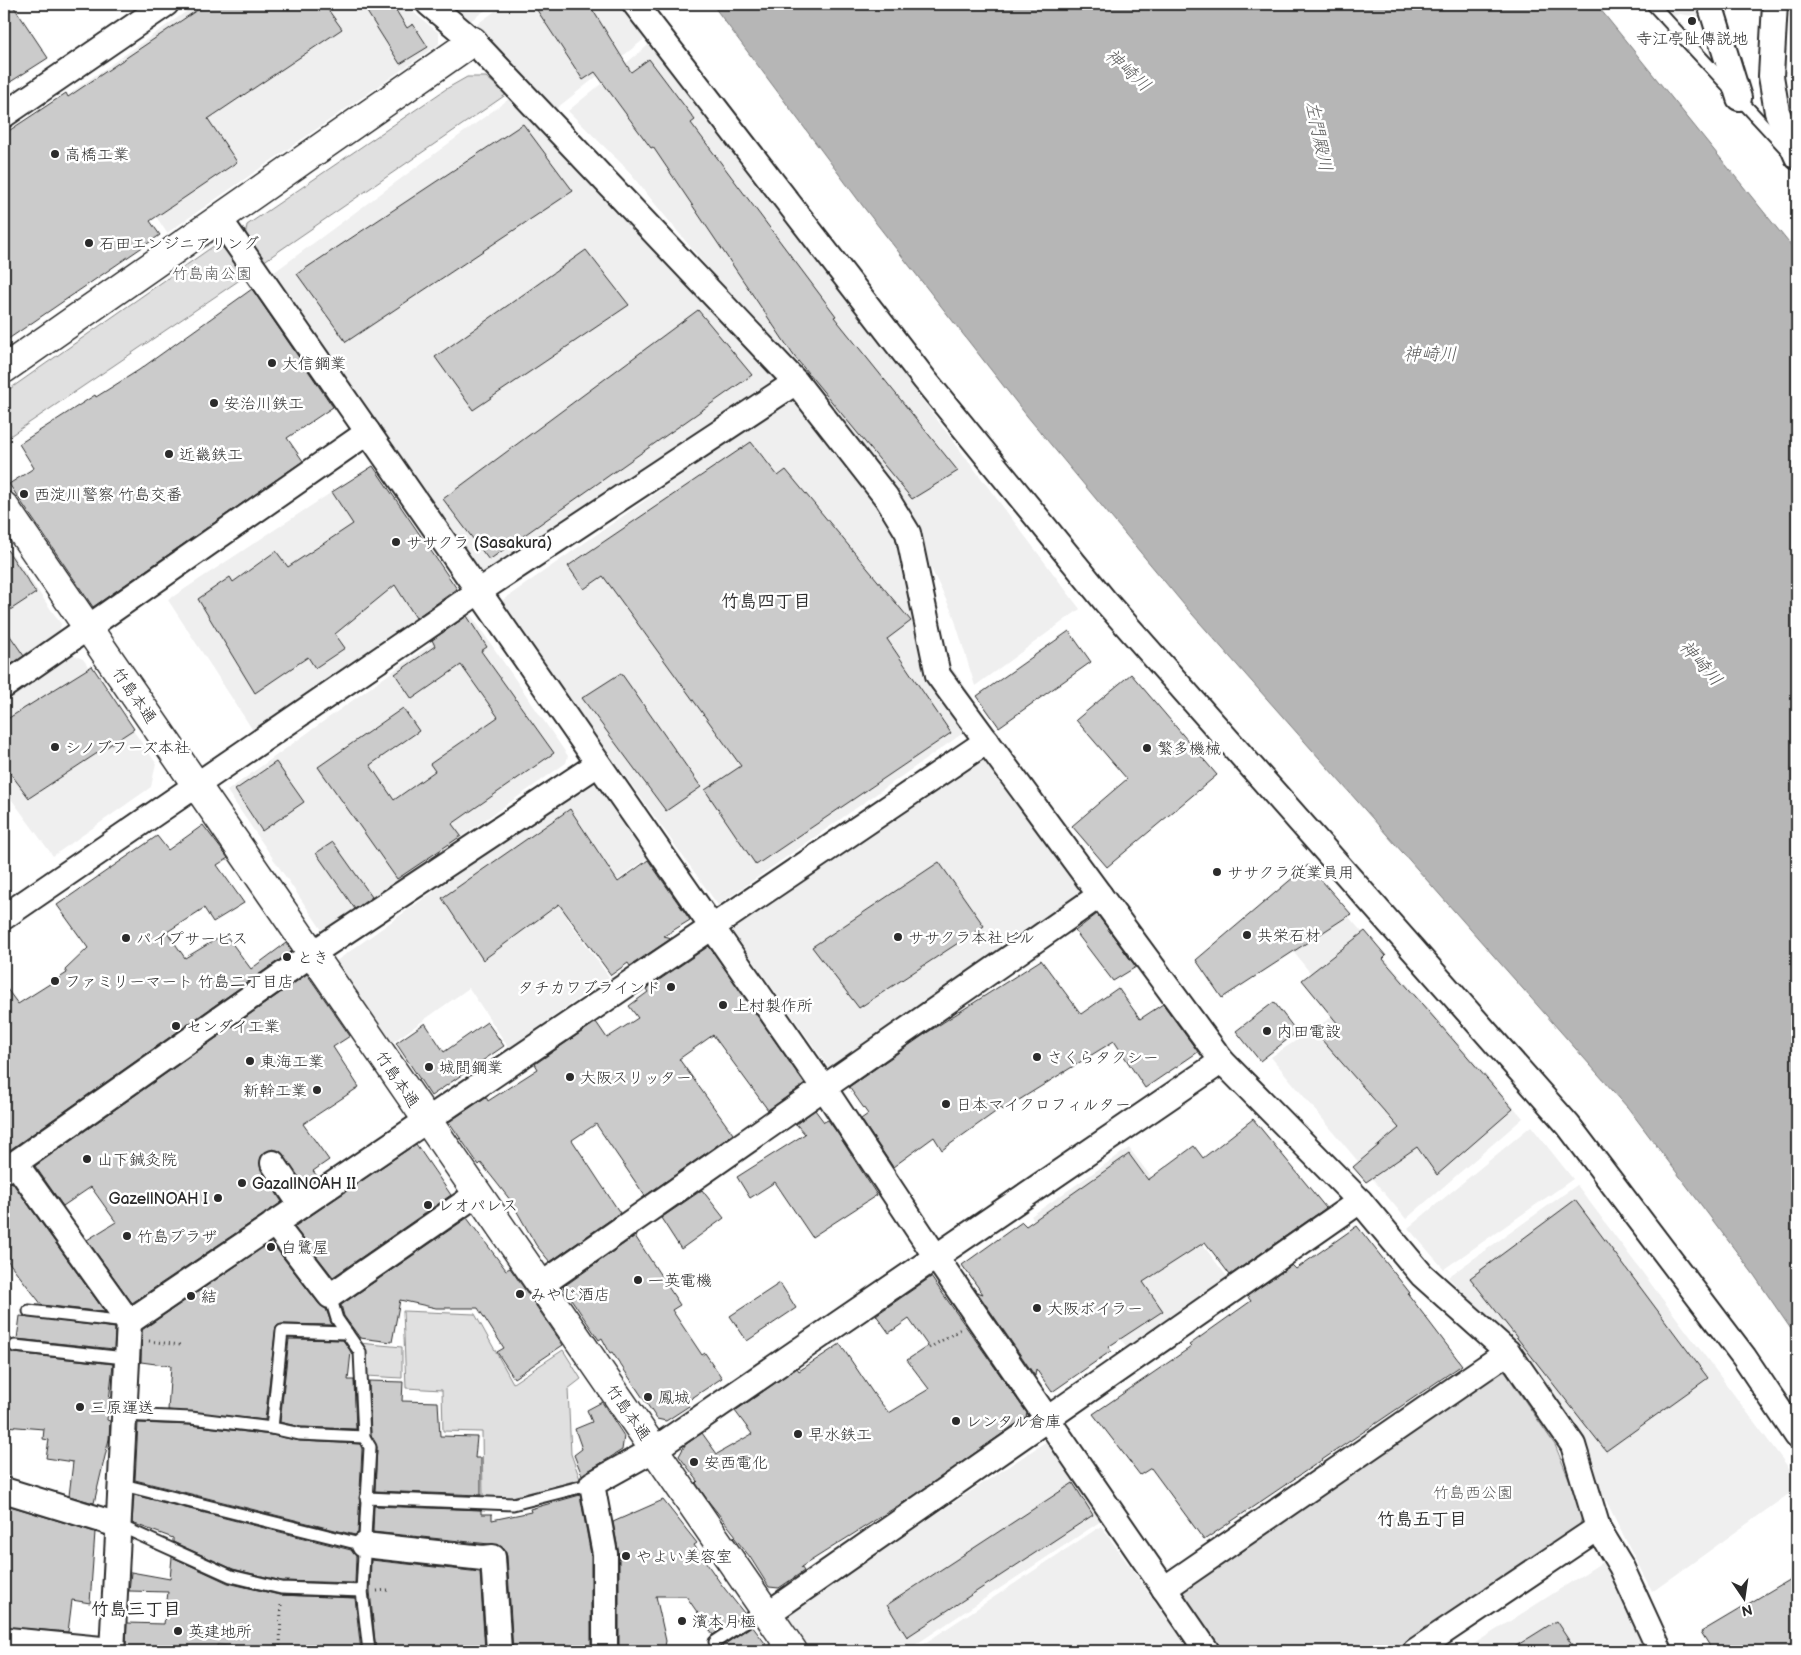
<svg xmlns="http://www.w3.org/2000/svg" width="1801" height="1655" font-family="'Balsamiq Sans','Klee One',sans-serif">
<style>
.built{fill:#efefef}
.green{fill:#e0e0e0;stroke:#868686}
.water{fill:#b6b6b6;stroke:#7e7e7e}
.building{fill:#cbcbcb;stroke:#2b2b2b}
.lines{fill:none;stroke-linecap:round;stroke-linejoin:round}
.service-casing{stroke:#2b2b2b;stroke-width:15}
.minor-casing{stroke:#2b2b2b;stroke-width:28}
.tertiary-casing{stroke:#2b2b2b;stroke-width:31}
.path{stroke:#2b2b2b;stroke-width:3;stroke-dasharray:1 4;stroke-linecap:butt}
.service{stroke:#fff;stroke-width:11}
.minor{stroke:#fff;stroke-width:24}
.tertiary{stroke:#fff;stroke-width:28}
.poi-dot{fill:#2b2b2b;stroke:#fff;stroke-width:2}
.labels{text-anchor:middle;stroke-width:5;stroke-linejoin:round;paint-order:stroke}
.poi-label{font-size:16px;fill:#2b2b2b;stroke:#fff;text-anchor:start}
.park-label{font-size:16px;fill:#585858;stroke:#fff}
.street-label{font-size:16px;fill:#2b2b2b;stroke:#fff}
.water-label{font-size:18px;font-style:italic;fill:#5c5c5c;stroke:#fff}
.neighbourhood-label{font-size:18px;font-weight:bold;fill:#2b2b2b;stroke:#fff}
</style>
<rect width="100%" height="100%" fill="#fff"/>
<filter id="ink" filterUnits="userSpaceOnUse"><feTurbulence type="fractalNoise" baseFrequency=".02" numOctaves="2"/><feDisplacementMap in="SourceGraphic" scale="10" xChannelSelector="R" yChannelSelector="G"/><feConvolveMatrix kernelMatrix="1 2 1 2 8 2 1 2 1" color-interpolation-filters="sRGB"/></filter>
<g filter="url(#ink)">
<!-- built -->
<g class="built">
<polygon points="197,4 403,4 439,33 439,44 167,233 73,91"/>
<polygon points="442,4 494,4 466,24"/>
<polygon points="505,4 622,4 647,37 553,111 473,27"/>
<polygon points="1663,4 1700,4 1702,15 1698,17 1680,14 1674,16"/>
<polygon points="652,42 1080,609 975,686 953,614 898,500 624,166 568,111"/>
<polygon points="517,93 782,384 490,583 273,273"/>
<polygon points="792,398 886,511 946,659 986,717 718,905 500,602"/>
<polygon points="332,492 419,621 254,732 168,600"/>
<polygon points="4,542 61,624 58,635 4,676"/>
<polygon points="471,615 568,756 566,763 324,933 227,791"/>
<polygon points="71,654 83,659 156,763 151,787 53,856 4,789 4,701"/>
<polygon points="992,729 1109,883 829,1068 723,918"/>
<polygon points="594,777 654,853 567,918 609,977 509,1048 469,988 390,1044 332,964"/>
<polygon points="1309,871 1523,1118 1406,1219 1271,1057 1341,1011 1262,913"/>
<polygon points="1531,1126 1573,1179 1444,1269 1408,1228"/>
<polygon points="1129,1148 1231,1282 1131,1353 1031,1216"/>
<polygon points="1577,1185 1797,1479 1797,1488 1652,1592 1577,1443 1504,1335 1448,1277"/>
<polygon points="1047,1441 1101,1521 906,1651 813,1651 784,1615"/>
<polygon points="1101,1526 1190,1651 913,1651"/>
<polygon points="1604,1561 1650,1651 1463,1651"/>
</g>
<!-- green -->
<g class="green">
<polygon points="467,77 486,77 507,94 263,262 245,237 247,225 446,89"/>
<polygon points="215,245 223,248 247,275 4,440 4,393"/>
<polygon points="403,1311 475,1314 513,1383 563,1350 581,1379 568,1389 571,1454 580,1479 512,1499 483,1498 482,1432 443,1431 442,1390 406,1388"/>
<polygon points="359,1343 402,1347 402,1378 366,1376"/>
<polygon points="1494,1369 1505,1372 1555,1445 1583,1513 1579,1528 1397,1651 1223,1651 1183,1594 1185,1581"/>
</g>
<!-- water -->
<polygon class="water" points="712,4 1596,4 1797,253 1797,1338 1754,1275 1628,1108 1185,606 1027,416 865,209"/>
<!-- building -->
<g class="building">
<polygon points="4,4 12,4 48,58 4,86"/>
<polygon points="206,4 324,4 342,29 208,119 237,162 150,221 160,235 4,342 4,134 66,93 68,97"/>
<polygon points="362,4 392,4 407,28 413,24 428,47 400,64"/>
<polygon points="533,4 589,4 631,72 649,59 695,120 691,123 836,316 834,317 958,471 912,499 794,356 653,147 651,148 595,72 583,80"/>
<polygon points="523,124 573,191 346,342 297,274"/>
<polygon points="586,250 629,305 473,410 435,357"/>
<polygon points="252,289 333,407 287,438 303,461 93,607 9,484 34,468 19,444 95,395 96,397 139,370"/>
<polygon points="698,310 752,375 489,560 443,499"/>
<polygon points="751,442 778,476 786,470 911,621 887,639 951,733 756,865 705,790 741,766 603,576 584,589 568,566"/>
<polygon points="373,466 457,589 416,618 395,585 335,634 345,648 315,668 308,657 255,693 198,599 230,577 233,582 276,551 288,567 353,524 332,492"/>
<polygon points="4,545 36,593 4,614"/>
<polygon points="467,616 487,647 481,651 554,753 452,824 461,836 397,879 318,767 403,708 419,731 370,765 394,800 435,771 430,764 498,717 461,665 412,699 395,674 435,646 432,640"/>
<polygon points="4,627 24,656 4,669"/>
<polygon points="1069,631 1091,662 999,727 977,696"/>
<polygon points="92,666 134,729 29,798 4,765 4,721"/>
<polygon points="621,673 701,787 666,811 582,698"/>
<polygon points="1131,674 1217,775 1107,867 1072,826 1127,779 1076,720"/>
<polygon points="276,762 304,802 262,831 235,790"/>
<polygon points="570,809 618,882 648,860 690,920 664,936 672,938 630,966 628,963 611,975 559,904 483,960 442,898"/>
<polygon points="203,825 228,858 217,865 244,903 213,922 204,908 167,932 185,958 225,934 251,969 286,943 292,951 4,1154 4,985 18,1004 67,973 65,970 88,948 57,905 157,836 168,850"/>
<polygon points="333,842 372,897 355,909 316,853"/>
<polygon points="939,862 984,926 859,1008 812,947"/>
<polygon points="1308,865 1351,914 1222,998 1196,960"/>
<polygon points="1097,914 1136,967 1113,981 1075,931"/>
<polygon points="1365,931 1386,956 1383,959 1513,1109 1437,1175 1417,1147 1366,1182 1353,1167 1399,1128 1321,1039 1338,1024 1302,980"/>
<polygon points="709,946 805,1084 768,1110 713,1035 679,1059 733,1134 645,1196 596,1124 572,1140 620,1213 550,1262 536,1245 511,1201 481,1163 479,1165 449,1122 486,1097 488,1101 538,1069 535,1064 596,1022 607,1038 638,1018 629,1006 648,992 646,989"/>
<polygon points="1041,960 1081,1014 1118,988 1140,1019 1163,1004 1198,1052 1145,1088 1114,1041 1003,1110 1001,1108 942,1150 934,1137 893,1167 861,1119 868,1114 849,1087 928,1032"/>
<polygon points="307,974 350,1036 333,1047 359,1087 303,1124 329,1160 313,1171 318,1177 305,1186 280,1151 273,1149 265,1152 261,1157 261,1170 282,1202 132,1303 87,1240 116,1222 91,1187 63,1206 35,1166"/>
<polygon points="1274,1002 1297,1032 1260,1061 1236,1031"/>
<polygon points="487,1022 504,1046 431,1096 396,1043 425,1023 444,1052"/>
<polygon points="815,1110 824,1122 828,1120 838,1134 877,1195 812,1237 775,1182 750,1198 737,1177 805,1134 796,1124"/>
<polygon points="1253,1119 1326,1208 1230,1275 1205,1242 1143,1282 1163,1311 1108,1347 1111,1351 1052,1392 1036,1369 1035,1376 977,1292 983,1294 962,1265 1022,1222 1026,1226 1129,1154 1148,1180 1194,1146 1203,1158"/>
<polygon points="416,1144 451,1195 333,1277 294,1227"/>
<polygon points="12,1182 105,1312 42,1305 4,1256 4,1184"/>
<polygon points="702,1190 724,1218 681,1249 661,1218"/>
<polygon points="1575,1200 1708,1378 1606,1451 1470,1278"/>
<polygon points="467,1218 506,1270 510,1268 563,1345 514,1378 497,1352 504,1348 478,1308 436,1308 400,1300 392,1342 360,1338 344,1316 341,1305"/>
<polygon points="1357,1226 1410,1293 1408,1294 1462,1365 1204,1540 1151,1468 1140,1475 1093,1414 1191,1347 1189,1345 1251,1301 1247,1296 1292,1265 1296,1269"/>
<polygon points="635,1236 680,1305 672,1310 702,1355 705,1353 722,1378 686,1402 689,1406 666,1421 657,1419 612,1352 610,1353 602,1338 599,1340 563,1287"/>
<polygon points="271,1242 319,1304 326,1309 332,1325 282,1324 276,1326 265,1420 168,1410 171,1366 141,1362 142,1330"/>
<polygon points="931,1277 1027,1413 1026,1417 915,1495 801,1567 804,1571 779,1588 769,1587 750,1557 734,1537 736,1536 709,1502 696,1483 698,1481 679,1456 685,1445 702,1433 717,1454 752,1434 735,1411 797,1368 799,1371 840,1344 873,1393 889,1413 929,1389 907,1360 928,1346 909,1319 889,1333 876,1315"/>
<polygon points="780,1283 796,1308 747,1341 730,1316"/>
<polygon points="20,1316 115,1328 114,1349 17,1339"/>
<polygon points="4,1337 12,1339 8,1346 14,1353 113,1364 107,1420 110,1421 109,1439 94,1503 69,1496 73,1462 46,1458 49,1440 43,1439 44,1429 4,1426"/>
<polygon points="289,1339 343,1340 351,1352 348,1380 354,1380 356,1429 301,1427 280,1422"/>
<polygon points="369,1381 403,1382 402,1401 438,1402 440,1436 477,1437 475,1458 481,1458 481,1495 375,1491 377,1447 371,1435"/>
<polygon points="602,1402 624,1436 622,1450 582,1475 574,1455 582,1449 575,1429 592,1422 587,1410"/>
<polygon points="138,1423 190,1425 271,1435 300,1441 360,1444 362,1449 358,1533 355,1535 135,1480"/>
<polygon points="1073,1483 1093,1515 907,1637 887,1605"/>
<polygon points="134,1495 351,1550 356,1556 355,1583 282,1581 233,1569 173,1542 173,1538 132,1523"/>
<polygon points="580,1495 591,1555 591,1651 513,1651 507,1556 505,1550 499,1545 373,1532 374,1506 481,1510 481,1514 492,1514 492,1520 531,1512 530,1509"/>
<polygon points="663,1500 697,1543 694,1545 721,1584 744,1613 713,1635 686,1596 656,1596 666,1641 664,1651 619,1651 619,1554 613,1522"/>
<polygon points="4,1504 95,1532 90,1603 72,1600 68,1632 4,1627"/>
<polygon points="172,1557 228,1583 279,1595 355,1598 361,1651 336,1651 336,1649 273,1649 217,1645 217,1651 190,1649 165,1651 126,1648 127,1623 164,1624 168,1592 129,1591 131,1572 170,1579"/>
<polygon points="371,1560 480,1572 485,1651 376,1651 370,1591"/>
<polygon points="1797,1575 1797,1651 1713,1651 1701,1632"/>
<polygon points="1556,1621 1576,1651 1508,1651"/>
<polygon points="752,1626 771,1651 726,1651 722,1646"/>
</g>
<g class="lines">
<defs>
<g id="service">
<polyline points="1652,4 1786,149"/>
<polyline points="330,1296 337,1319 360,1352 364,1437 370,1447 362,1591 369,1651"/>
<polyline points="29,1311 127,1322"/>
<polyline points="15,1346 125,1358"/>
<polyline points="123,1415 191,1418 272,1428 300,1434 364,1437"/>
<polyline points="272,1428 282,1331 347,1333"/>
<polyline points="119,1484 364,1545"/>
<polyline points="366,1498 513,1504 592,1484"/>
<polyline points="118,1525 231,1576 281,1588 362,1591"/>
<polyline points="715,1642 764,1609"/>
</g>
<g id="minor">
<polyline points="429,4 473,41 796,382 886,497 908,533 938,675 1222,1061 1360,1201 1422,1275 1508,1352 1573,1445 1598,1528 1621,1566 1660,1651"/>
<polyline points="635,4 925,380 1105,601 1568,1125 1744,1357 1797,1436"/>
<polyline points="1710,4 1739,98"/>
<polyline points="1775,4 1771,76 1777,112 1797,157"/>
<polyline points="4,115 166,4"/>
<polyline points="219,218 824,1088 936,1257 1207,1651"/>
<polyline points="4,686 368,432"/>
<polyline points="4,917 478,592 796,382"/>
<polyline points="273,1163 301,1205"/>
<polyline points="16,1164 129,1322 112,1651"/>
<polyline points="4,1171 313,953 598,764"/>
<polyline points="274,1223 330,1296 477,1194"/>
<polyline points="541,1285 1100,895"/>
<polyline points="129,1322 987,741"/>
<polyline points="4,1490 118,1525"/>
<polyline points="364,1545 483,1558 493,1557 499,1651"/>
<polyline points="1164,1589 1508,1352"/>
<polyline points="769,1613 1360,1201"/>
<polyline points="8,1640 112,1650"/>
<polyline points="605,1651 605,1554 592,1484 655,1449 1222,1061"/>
<polyline points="1415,1651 1598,1528"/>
</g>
<g id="tertiary">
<polyline points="4,369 473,41"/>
<polyline points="4,506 793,1651"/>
</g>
</defs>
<!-- service casing -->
<use href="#service" class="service-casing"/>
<!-- minor casing -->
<use href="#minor" class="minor-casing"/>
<!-- tertiary casing -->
<use href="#tertiary" class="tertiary-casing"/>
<!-- path -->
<g class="path">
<polyline points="149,1341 180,1345"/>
<polyline points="929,1348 961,1329"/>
<polyline points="377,1591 388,1590"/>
<polyline points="280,1651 281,1604"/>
</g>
<!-- service -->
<use href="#service" class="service"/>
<!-- minor -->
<use href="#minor" class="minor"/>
<!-- tertiary -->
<use href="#tertiary" class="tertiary"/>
</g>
</g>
<!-- markers -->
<g class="poi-dot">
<circle cx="1692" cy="21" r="5"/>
<circle cx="55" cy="154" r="5"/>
<circle cx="89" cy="243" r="5"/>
<circle cx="272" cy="363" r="5"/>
<circle cx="214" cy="403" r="5"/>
<circle cx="169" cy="454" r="5"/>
<circle cx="24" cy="494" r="5"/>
<circle cx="396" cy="542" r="5"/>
<circle cx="55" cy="747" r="5"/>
<circle cx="1147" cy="748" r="5"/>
<circle cx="1217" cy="872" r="5"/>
<circle cx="1247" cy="935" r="5"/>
<circle cx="898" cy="937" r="5"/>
<circle cx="126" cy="938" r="5"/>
<circle cx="287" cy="957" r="5"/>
<circle cx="55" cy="981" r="5"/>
<circle cx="671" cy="987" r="5"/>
<circle cx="723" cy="1005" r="5"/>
<circle cx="176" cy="1026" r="5"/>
<circle cx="1267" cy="1031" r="5"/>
<circle cx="1037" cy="1057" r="5"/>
<circle cx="250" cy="1061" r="5"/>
<circle cx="429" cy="1067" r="5"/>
<circle cx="570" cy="1077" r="5"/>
<circle cx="317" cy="1090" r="5"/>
<circle cx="946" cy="1104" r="5"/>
<circle cx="87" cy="1159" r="5"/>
<circle cx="242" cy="1183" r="5"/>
<circle cx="218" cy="1198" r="5"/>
<circle cx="428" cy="1205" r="5"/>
<circle cx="127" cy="1236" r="5"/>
<circle cx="271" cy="1247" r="5"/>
<circle cx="638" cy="1280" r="5"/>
<circle cx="520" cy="1294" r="5"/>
<circle cx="191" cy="1296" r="5"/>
<circle cx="1037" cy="1308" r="5"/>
<circle cx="648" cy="1397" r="5"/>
<circle cx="80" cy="1407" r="5"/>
<circle cx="956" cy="1421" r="5"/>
<circle cx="798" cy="1434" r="5"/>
<circle cx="694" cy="1462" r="5"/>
<circle cx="626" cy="1556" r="5"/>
<circle cx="682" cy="1621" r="5"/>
<circle cx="178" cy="1631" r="5"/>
</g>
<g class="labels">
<!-- poi labels -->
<g class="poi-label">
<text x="1692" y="44" text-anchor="middle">寺江亭阯傳説地</text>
<text x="65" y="160">高橋工業</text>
<text x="99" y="249">石田エンジニアリング</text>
<text x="282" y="369">大信鋼業</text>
<text x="224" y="409">安治川鉄工</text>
<text x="179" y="460">近畿鉄工</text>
<text x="34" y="500">西淀川警察 竹島交番</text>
<text x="406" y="548">ササクラ (Sasakura)</text>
<text x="65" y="753">シノブフーズ本社</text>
<text x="1157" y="754">繁多機械</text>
<text x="1227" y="878">ササクラ従業員用</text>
<text x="1257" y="941">共栄石材</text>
<text x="908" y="943">ササクラ本社ビル</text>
<text x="136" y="944">パイプサービス</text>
<text x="297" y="963">とき</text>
<text x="65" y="987">ファミリーマート 竹島二丁目店</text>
<text x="661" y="993" text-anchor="end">タチカワブラインド</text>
<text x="733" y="1011">上村製作所</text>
<text x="186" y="1032">センダイ工業</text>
<text x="1277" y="1037">内田電設</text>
<text x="1047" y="1063">さくらタクシー</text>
<text x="260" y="1067">東海工業</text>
<text x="439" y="1073">城間鋼業</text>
<text x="580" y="1083">大阪スリッター</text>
<text x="307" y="1096" text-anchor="end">新幹工業</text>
<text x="956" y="1110">日本マイクロフィルター</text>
<text x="97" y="1165">山下鍼灸院</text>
<text x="252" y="1189">GazallNOAH II</text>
<text x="208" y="1204" text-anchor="end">GazellNOAH I</text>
<text x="438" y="1211">レオパレス</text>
<text x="137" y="1242">竹島プラザ</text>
<text x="281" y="1253">白鷺屋</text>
<text x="648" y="1286">一英電機</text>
<text x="530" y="1300">みやじ酒店</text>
<text x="201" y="1302">結</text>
<text x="1047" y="1314">大阪ボイラー</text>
<text x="658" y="1403">鳳城</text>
<text x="90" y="1413">三原運送</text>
<text x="966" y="1427">レンタル倉庫</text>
<text x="808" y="1440">早水鉄工</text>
<text x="704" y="1468">安西電化</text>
<text x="636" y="1562">やよい美容室</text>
<text x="692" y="1627">濱本月極</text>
<text x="188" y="1637">英建地所</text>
</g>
<!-- park labels -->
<g class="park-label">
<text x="212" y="279">竹島南公園</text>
<text x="1473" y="1498">竹島西公園</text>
</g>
<!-- street labels -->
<g class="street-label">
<text transform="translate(135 695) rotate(55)" y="6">竹島本通</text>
<text transform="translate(398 1079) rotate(56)" y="6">竹島本通</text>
<text transform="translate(629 1412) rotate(55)" y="6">竹島本通</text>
</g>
<!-- water labels -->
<g class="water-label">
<text transform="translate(1128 70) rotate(42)" y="6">神崎川</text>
<text transform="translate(1319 136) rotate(78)" y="6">左門殿川</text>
<text x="1430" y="360">神崎川</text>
<text transform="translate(1701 663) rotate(48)" y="6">神崎川</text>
</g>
<!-- neighbourhood labels -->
<g class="neighbourhood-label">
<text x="766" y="607">竹島四丁目</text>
<text x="1422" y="1525">竹島五丁目</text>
<text x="136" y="1615">竹島三丁目</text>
</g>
</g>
<!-- margin -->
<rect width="1801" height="1655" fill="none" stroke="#fff" stroke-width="20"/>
<rect x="10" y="10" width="1781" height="1635" fill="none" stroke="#2b2b2b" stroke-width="2" filter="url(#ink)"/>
<!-- north arrow -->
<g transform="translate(1744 1598) rotate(167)" stroke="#ffffff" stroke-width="4" paint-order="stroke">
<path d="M0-4L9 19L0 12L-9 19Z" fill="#2b2b2b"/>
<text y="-8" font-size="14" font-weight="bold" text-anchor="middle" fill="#2b2b2b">N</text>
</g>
</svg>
